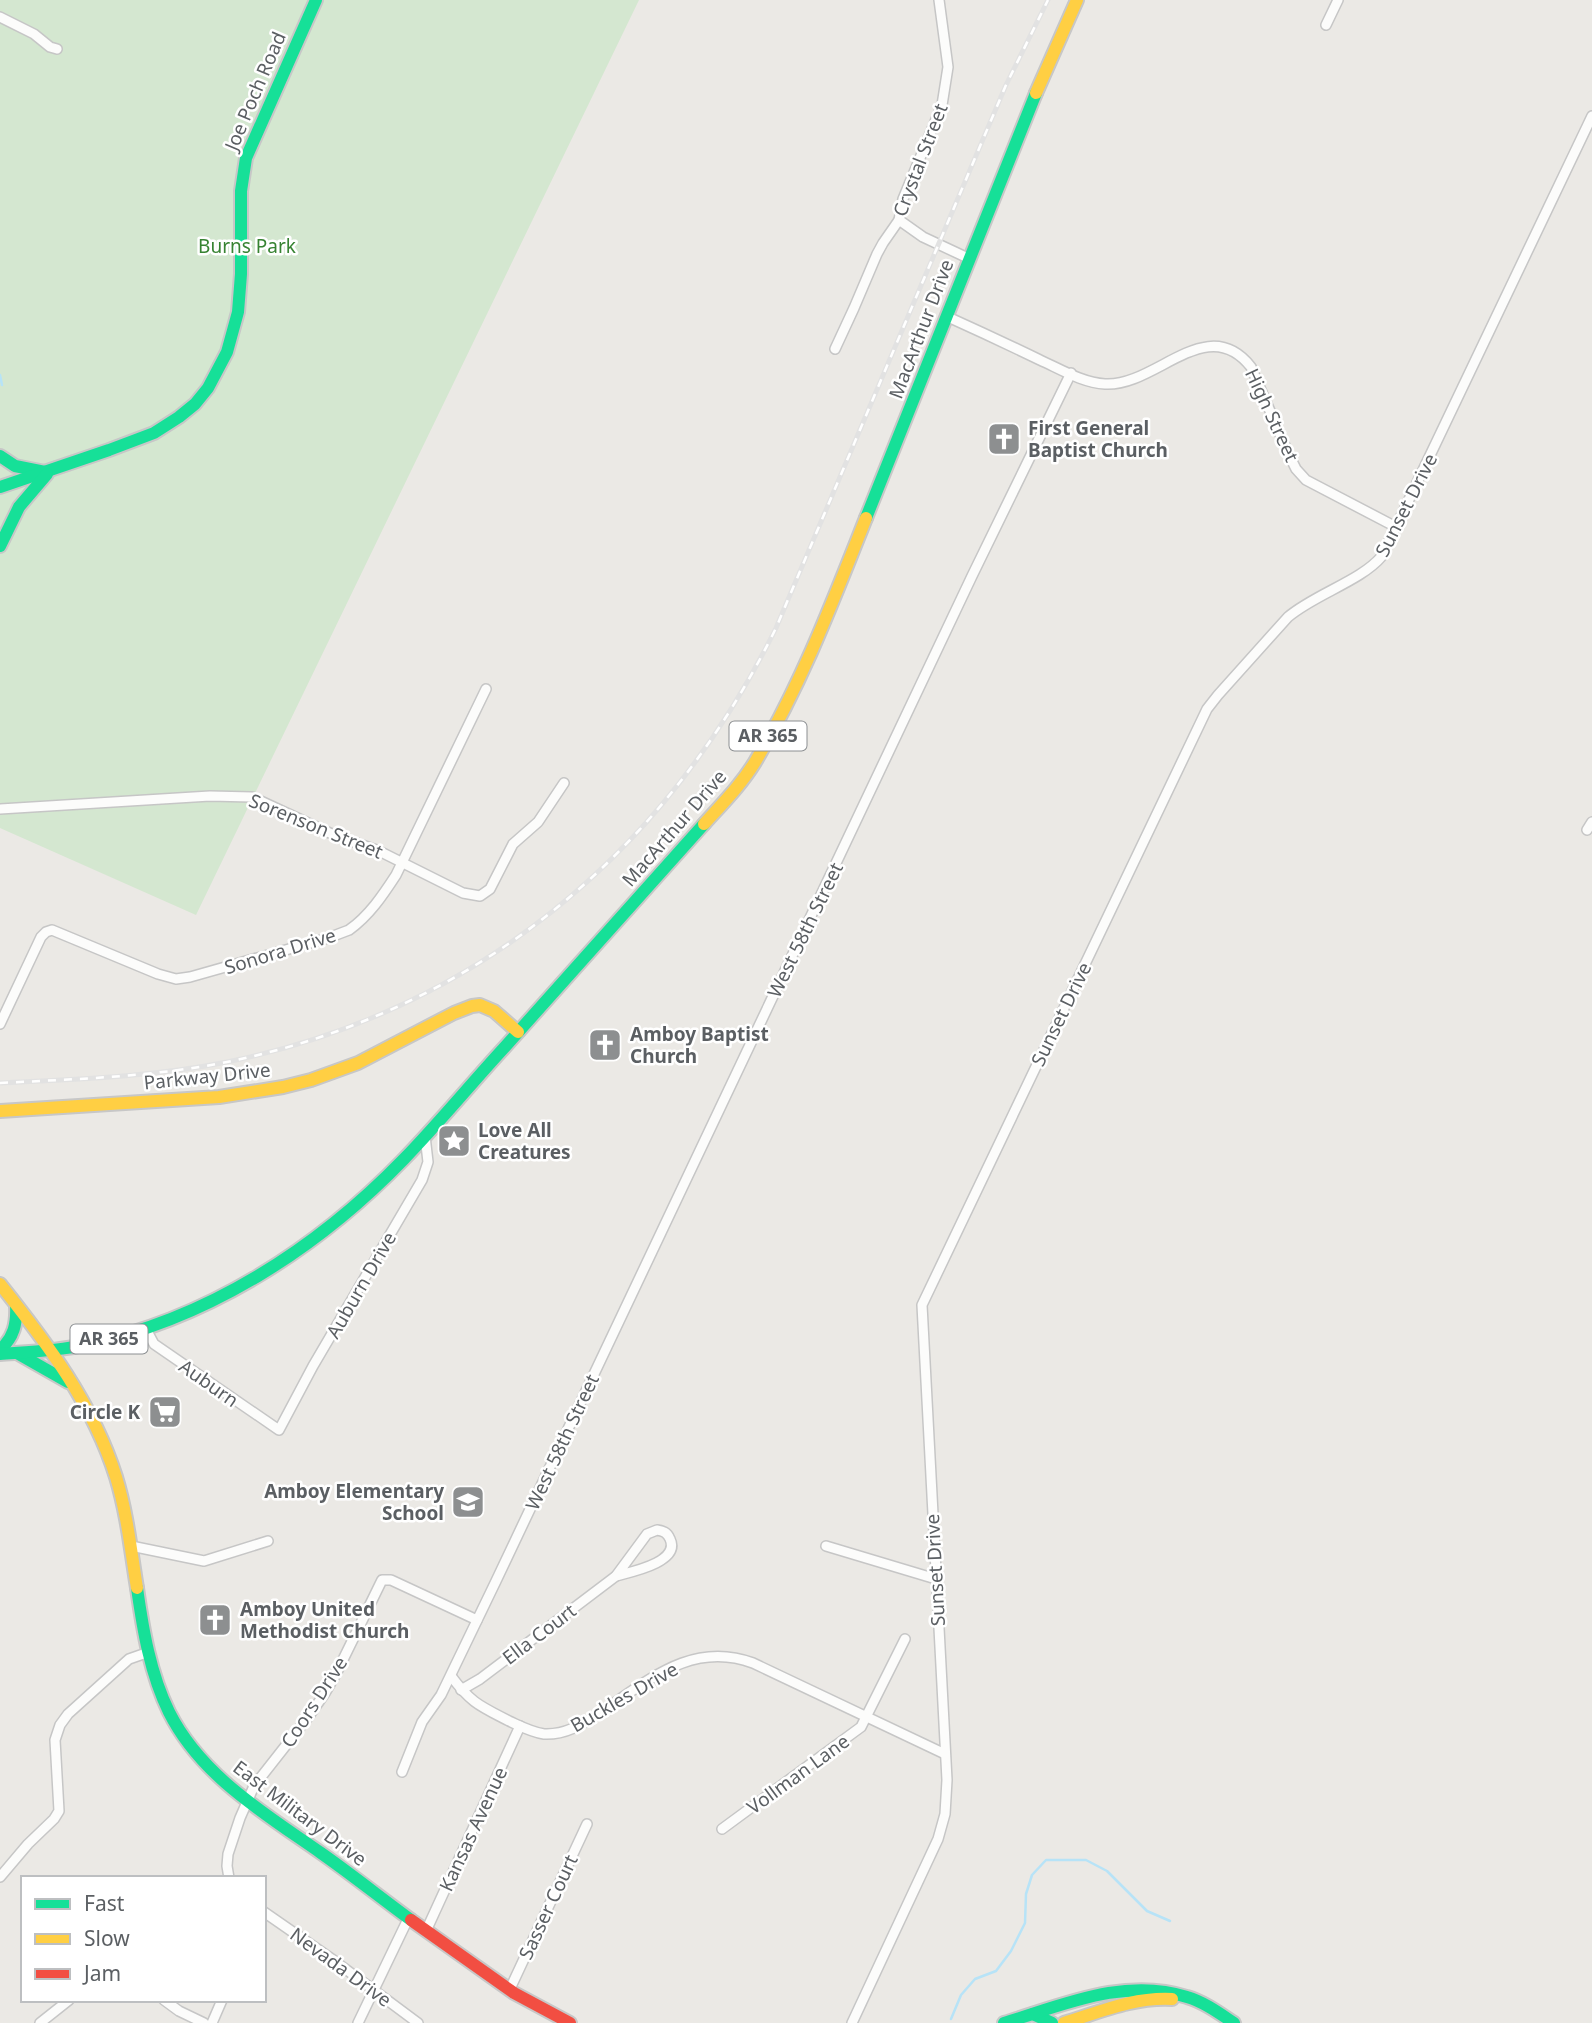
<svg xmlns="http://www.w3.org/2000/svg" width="1592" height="2023" font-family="'Noto Sans',sans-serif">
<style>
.green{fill:#d4e7d0}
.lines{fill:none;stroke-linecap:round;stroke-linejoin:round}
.stream{stroke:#b7e3f7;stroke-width:2.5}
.street-casing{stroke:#c6c6c6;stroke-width:12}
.fast-casing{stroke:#c7c7c7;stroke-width:16}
.slow-casing{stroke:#c7c7c7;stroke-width:16}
.jam-casing{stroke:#c7c7c7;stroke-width:16}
.street{stroke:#fcfcfb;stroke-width:9}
.fast{stroke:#16e098;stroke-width:12}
.slow{stroke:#ffcf43;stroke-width:12}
.jam{stroke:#f24e42;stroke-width:12}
.rail-casing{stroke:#e2e2e2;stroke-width:5}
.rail{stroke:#fff;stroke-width:2.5;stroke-dasharray:8;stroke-linecap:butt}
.labels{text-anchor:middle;stroke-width:5;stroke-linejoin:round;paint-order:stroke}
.shield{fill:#fff;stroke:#8c8f92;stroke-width:2}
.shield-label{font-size:18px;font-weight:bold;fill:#5b5f63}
.street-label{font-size:19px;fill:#5b5f63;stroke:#fff}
.park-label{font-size:19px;fill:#378332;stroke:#fff}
.poi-label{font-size:19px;font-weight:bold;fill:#5b5f63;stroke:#fff;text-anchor:start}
</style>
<rect width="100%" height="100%" fill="#ebe9e5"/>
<!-- green -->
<polygon class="green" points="0,0 639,0 196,915 0,828"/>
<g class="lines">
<!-- stream -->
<g class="stream">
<polyline points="0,375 2,385"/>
<polyline points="951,2019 961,1995 975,1979 996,1971 1011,1951 1025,1923 1026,1894 1032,1875 1046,1860 1086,1860 1107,1871 1147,1911 1170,1921"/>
</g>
<defs>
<g id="street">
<polyline points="0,17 34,34 50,47 57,49"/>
<polyline points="1326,25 1338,0"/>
<polyline points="899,220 923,237 970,259"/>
<path d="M948 317C979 331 1009 345 1040 360 1060 369 1083 383 1105 384 1156 387 1207 311 1251 367L1289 455 1296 469 1306 480 1396 527"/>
<polyline points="835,349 854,308 877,254 883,243 899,220 903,199 942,105 948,67 939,0"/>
<polyline points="0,809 210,796 252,797 334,835 379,851 463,893 480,896 490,889 513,844 538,822 564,783"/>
<polyline points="1587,830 1592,822"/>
<path d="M0 1024 41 937 46 932 52 930 158 974 176 979 190 977 328 938 349 930C369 916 383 895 396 875L486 689"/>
<polyline points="146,1329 154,1344 279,1430 313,1366 422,1180 428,1162 425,1136"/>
<path d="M657 1530C663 1531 667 1532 670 1539 681 1562 631 1572 616 1576L647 1534Z"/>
<polyline points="131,1546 204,1561 268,1541"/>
<polyline points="826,1546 936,1579"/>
<path d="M451 1676C471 1703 480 1706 509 1721 520 1726 531 1732 544 1734 565 1735 581 1725 598 1714 647 1682 691 1640 753 1663L945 1754"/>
<polyline points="461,1690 480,1679 616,1576"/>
<polyline points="402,1772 422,1722 441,1695 496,1581 972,576 1071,373"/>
<polyline points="722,1829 861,1727 905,1639"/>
<polyline points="0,1877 28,1844 54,1819 59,1811 55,1740 60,1725 68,1714 129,1659 149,1652"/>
<polyline points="229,1878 227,1866 228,1854 240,1818 254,1786 309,1716 325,1693 336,1674 382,1580 391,1580 477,1620"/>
<polyline points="264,1912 336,1962 418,2023"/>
<polyline points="426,1931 520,1726"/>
<polyline points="509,1991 587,1824"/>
<polyline points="164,2000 179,2011 204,2023"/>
<polyline points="40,2023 69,2000"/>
<polyline points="212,2023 222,2000"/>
<polyline points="358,2023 408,1919"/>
<path d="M852 2023 938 1839 945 1814 947 1780 922 1305 1207 709 1218 695 1288 617C1315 594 1361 581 1382 556L1592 116"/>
</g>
<g id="fast">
<polyline points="0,456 15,466 45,472"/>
<polyline points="0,487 109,450 154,433 179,417 195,404 208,388 227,352 238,312 241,274 241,191 246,158 316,0"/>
<polyline points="866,518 1036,93"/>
<polyline points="0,546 19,507 47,474"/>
<path d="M0 1350C14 1337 17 1324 16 1305"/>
<polyline points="17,1353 68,1382"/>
<path d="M0 1354C28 1352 57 1351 84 1345 207 1320 318 1248 404 1159 438 1124 470 1085 503 1049 570 974 637 899 704 824"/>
<path d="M137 1588C143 1630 150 1673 169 1712 201 1776 264 1813 321 1853 351 1874 381 1898 411 1920"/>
<polyline points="1033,2014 1052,2023"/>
<path d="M1004 2023C1063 2005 1125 1977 1187 1997 1204 2002 1219 2013 1234 2023"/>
</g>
<g id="slow">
<polyline points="1036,93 1077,0"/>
<path d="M704 824C722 804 741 785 755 762 801 685 833 601 866 518"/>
<polyline points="0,1111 219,1097 283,1087 311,1080 358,1063 454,1013 472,1006 480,1005 494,1011 518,1032"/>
<path d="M0 1284C47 1343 93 1404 116 1477 127 1513 131 1551 137 1588"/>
<path d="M1064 2023C1100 2012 1133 1997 1172 1999"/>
</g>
<polyline id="jam" points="411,1920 514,1993 570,2023"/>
</defs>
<!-- street casing -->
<use href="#street" class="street-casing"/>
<!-- fast casing -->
<use href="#fast" class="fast-casing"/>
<!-- slow casing -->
<use href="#slow" class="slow-casing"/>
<!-- jam casing -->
<use href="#jam" class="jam-casing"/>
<!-- street -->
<use href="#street" class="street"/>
<!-- fast -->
<use href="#fast" class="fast"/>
<!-- slow -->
<use href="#slow" class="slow"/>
<!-- jam -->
<use href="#jam" class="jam"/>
<defs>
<path id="rail" d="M0 1083C76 1079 152 1077 227 1062 476 1011 665 854 776 628L1006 85 1048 0"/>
</defs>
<!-- rail casing -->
<use href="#rail" class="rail-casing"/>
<!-- rail -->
<use href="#rail" class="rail"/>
</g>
<!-- icons -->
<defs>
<symbol id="church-square" viewBox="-11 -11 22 22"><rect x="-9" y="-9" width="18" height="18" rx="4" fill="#8d8f90" stroke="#fff"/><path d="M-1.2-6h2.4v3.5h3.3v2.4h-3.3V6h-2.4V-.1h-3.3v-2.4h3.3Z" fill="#fff"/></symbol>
<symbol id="sight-square" viewBox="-11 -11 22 22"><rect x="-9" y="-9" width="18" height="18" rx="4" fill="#8d8f90" stroke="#fff"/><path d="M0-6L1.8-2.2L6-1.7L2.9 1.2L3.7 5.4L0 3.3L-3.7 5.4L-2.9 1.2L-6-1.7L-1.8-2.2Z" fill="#fff"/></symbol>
<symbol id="supermarket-square" viewBox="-11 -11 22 22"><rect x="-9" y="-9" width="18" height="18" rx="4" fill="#8d8f90" stroke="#fff"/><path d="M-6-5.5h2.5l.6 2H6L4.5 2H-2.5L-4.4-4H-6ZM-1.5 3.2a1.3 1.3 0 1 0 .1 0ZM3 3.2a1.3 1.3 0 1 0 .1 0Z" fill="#fff"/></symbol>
<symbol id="school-square" viewBox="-11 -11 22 22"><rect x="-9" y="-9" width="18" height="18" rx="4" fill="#8d8f90" stroke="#fff"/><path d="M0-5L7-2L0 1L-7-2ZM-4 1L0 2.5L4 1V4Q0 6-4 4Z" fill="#fff"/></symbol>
</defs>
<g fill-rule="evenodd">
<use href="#church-square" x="985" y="420" width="38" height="38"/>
<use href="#church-square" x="586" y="1026" width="38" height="38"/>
<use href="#sight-square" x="435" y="1122" width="38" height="38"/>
<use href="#supermarket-square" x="146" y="1393" width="38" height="38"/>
<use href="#school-square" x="449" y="1483" width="38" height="38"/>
<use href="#church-square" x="196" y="1601" width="38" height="38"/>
</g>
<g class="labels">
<!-- shield labels -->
<g class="shield">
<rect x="729.5" y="721.5" width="77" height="29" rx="5"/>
<rect x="70.5" y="1324.5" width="77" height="29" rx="5"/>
</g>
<g class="shield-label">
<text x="768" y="742">AR 365</text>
<text x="109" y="1345">AR 365</text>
</g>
<!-- street labels -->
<g class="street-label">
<text transform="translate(255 91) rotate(-67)" y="7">Joe Poch Road</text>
<text transform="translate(920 160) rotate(-69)" y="7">Crystal Street</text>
<text transform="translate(921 329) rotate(-69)" y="7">MacArthur Drive</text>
<text transform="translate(1272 415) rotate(65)" y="7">High Street</text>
<text transform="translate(1406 505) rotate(-63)" y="7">Sunset Drive</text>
<text transform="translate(316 826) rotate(22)" y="7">Sorenson Street</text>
<text transform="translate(674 828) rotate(-49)" y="7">MacArthur Drive</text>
<text transform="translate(805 930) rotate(-64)" y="7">West 58th Street</text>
<text transform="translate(280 951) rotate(-17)" y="7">Sonora Drive</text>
<text transform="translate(1061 1014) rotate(-64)" y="7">Sunset Drive</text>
<text transform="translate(207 1076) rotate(-6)" y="7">Parkway Drive</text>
<text transform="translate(361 1285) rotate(-60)" y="7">Auburn Drive</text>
<text transform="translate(209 1383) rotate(35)" y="7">Auburn</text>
<text transform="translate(562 1442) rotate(-65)" y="7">West 58th Street</text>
<text transform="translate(935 1570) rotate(-93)" y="7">Sunset Drive</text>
<text transform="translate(539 1634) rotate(-37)" y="7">Ella Court</text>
<text transform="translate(624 1697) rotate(-30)" y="7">Buckles Drive</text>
<text transform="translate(314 1702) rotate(-57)" y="7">Coors Drive</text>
<text transform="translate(798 1774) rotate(-36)" y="7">Vollman Lane</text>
<text transform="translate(300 1813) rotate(37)" y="7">East Military Drive</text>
<text transform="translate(473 1829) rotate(-65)" y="7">Kansas Avenue</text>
<text transform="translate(548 1907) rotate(-65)" y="7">Sasser Court</text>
<text transform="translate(341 1967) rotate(36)" y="7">Nevada Drive</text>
</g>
<!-- park labels -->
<g class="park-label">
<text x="247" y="253">Burns Park</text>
</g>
<!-- poi labels -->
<g class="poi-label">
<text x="1028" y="435">First General<tspan x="1028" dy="22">Baptist Church</tspan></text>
<text x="630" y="1041">Amboy Baptist<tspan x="630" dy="22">Church</tspan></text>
<text x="478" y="1137">Love All<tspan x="478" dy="22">Creatures</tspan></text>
<text x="140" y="1419" text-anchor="end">Circle K</text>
<text x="444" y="1498" text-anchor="end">Amboy Elementary<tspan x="444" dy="22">School</tspan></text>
<text x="240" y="1616">Amboy United<tspan x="240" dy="22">Methodist Church</tspan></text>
</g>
</g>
<!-- legend -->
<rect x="21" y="1876" width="245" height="126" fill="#ffffff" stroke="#bdbfc1" stroke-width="2"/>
<rect x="35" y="1899" width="35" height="10" fill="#16e098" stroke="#bdbfc1" stroke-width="2"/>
<text x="84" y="1911" font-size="21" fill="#5b5f63">Fast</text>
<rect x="35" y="1934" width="35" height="10" fill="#ffcf43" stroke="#bdbfc1" stroke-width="2"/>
<text x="84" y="1946" font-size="21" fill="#5b5f63">Slow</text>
<rect x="35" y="1969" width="35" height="10" fill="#f24e42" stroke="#bdbfc1" stroke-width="2"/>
<text x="84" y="1981" font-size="21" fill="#5b5f63">Jam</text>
</svg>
